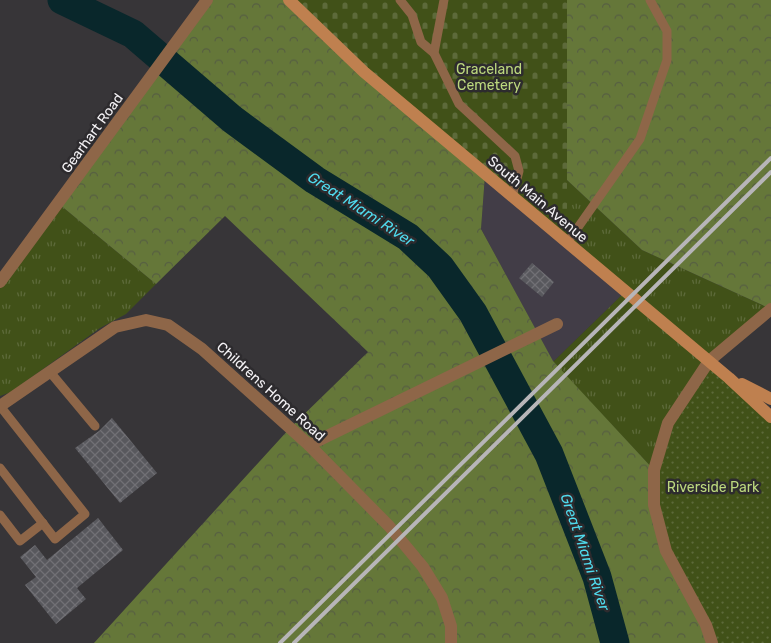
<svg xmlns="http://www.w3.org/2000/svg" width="771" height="643" font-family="Rubik,sans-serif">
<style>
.built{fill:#423d47}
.grass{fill:url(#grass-tufts)}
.forest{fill:url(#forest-crowns)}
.cemetery{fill:url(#cemetery-stones)}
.park{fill:url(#park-dots)}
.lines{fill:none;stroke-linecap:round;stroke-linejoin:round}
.river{stroke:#09272b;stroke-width:29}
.building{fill:url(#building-cross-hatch)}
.service{stroke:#8e6648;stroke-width:9}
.minor{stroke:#8e6648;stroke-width:12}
.tertiary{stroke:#8e6648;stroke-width:12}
.secondary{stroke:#bf804f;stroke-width:12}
.rail{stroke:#b7b5b8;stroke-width:4}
.labels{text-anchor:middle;stroke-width:5;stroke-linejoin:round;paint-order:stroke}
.park-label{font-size:14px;fill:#bcd87e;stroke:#2d2b2e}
.street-label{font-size:14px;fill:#f4f2f5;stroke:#2d2b2e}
.water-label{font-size:15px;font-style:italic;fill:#4fdaed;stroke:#2d2b2e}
</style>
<defs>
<pattern id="grass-tufts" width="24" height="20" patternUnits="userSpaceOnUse" patternTransform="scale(1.25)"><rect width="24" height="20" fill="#415118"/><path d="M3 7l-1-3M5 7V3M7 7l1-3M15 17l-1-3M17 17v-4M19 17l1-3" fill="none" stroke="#5d6a3a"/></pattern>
<pattern id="forest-crowns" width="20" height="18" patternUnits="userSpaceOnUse" patternTransform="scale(1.25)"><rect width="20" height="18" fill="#657739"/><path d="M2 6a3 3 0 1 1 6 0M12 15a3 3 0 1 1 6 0" fill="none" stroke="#565e42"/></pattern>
<pattern id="cemetery-stones" width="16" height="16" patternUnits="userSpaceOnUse" patternTransform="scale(1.25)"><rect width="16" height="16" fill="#415118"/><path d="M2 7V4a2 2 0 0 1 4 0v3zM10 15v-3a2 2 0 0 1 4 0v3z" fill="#5d6a3a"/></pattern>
<pattern id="park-dots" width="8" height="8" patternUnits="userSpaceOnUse" patternTransform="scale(1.25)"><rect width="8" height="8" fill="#415118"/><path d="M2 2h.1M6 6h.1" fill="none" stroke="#5d6a3a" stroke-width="1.8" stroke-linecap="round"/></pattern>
<pattern id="building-cross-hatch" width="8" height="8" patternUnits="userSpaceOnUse" patternTransform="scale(1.25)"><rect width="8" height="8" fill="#58585d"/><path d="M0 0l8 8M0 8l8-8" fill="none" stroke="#717075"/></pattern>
</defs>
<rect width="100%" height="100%" fill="#373538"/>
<!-- built -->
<polygon class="built" points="485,175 625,292 553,362 481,229"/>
<!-- grass -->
<g class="grass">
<polygon points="567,180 642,250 771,309 709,361 654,470 553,362 625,292 567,243"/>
<polygon points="59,204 156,284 126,314 100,328 11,392 0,396 0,282"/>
</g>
<!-- forest -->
<g class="forest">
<polygon points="207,0 289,0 485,175 481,229 553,361 654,470 712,643 94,643 290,428 368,352 225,216 156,284 59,204"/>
<polygon points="567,0 771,0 771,309 642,250 567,180"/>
</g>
<!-- cemetery -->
<polygon class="cemetery" points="289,0 567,0 567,243"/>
<!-- park -->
<polygon class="park" points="709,361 771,417 771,643 712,643 666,551 654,505 668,423"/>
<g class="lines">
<!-- river -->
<polyline class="river" points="62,0 133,34 232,119 315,180 408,237 440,267 473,313 549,454 597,577 615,643"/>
</g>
<!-- building -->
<g class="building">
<polygon points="532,263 554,282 542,297 519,278"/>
<polygon points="112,418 157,473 120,503 75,448 99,431"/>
<polygon points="98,518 123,550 77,588 86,599 56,624 25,585 36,577 20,557 35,545 47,560"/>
</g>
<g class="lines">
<!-- service -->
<g class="service">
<polyline points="400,0 412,15 421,42 434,53"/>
<polyline points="444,0 434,53 459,104 515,156 519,171 512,197"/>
<polyline points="567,243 640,139 667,60 667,31 650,0"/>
<polyline points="50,372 95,426"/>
<polyline points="0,406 85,514 55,539 0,468"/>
<polyline points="0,515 20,541 43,523"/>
</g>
<!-- minor -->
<g class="minor">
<polyline points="0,406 115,327 146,320 168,325 202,349 309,445 389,526 423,567 442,598 451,626 451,643"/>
<polyline points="309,445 557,324"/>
<polyline points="712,643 706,625 666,551 654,505 654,470 668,423 709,361 771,309"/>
</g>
<!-- tertiary -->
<polyline class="tertiary" points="0,282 207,0"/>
<!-- secondary -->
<g class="secondary">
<polyline points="289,0 364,72 729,378 771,417"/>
<polyline points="742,384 771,399"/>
</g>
<!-- rail -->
<g class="rail">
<polyline points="280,643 771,158"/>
<polyline points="294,643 771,172"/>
</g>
</g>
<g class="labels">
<!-- park labels -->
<g class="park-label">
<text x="489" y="74">Graceland<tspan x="489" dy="16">Cemetery</tspan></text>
<text x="713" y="492">Riverside Park</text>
</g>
<!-- street labels -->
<g class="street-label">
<text transform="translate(92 133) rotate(-54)" y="5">Gearhart Road</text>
<text transform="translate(538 199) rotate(40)" y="5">South Main Avenue</text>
<text transform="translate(271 391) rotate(42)" y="5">Childrens Home Road</text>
</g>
<!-- water labels -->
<g class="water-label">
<text transform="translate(361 209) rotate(33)" y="5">Great Miami River</text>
<text transform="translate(585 552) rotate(71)" y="5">Great Miami River</text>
</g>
</g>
</svg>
